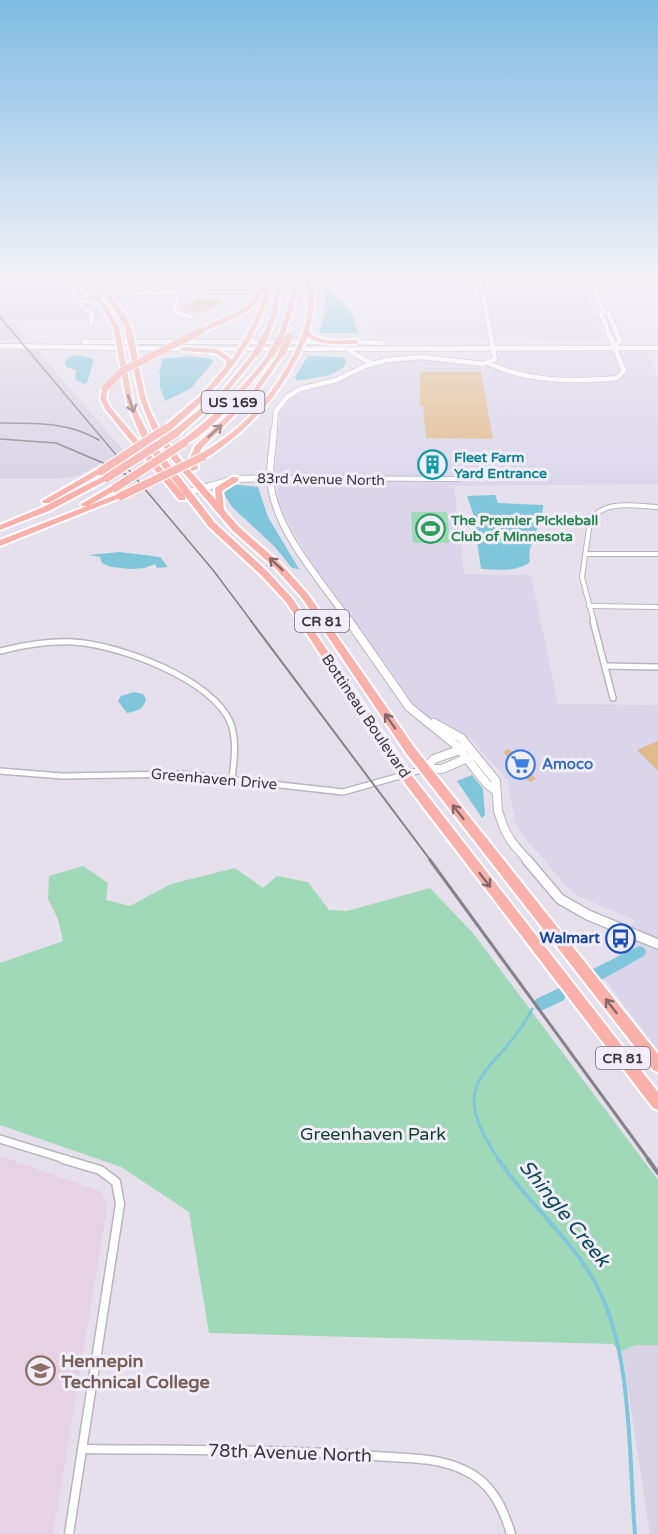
<svg xmlns="http://www.w3.org/2000/svg" width="658" height="1534" font-family="'Varela Round',sans-serif">
<style>
.commercial{fill:#dbd5eb}
.built{fill:#d8d2e4}
.education{fill:#e6d2e2}
.green{fill:#a0d9b7}
.water{fill:#7fc6db}
.lines{fill:none;stroke-linecap:round;stroke-linejoin:round}
.stream-far1{stroke:#7fc6db;stroke-width:3}
.stream{stroke:#7fc6db;stroke-width:4}
.river{fill:#7fc6db;fill-rule:evenodd}
.building{fill:#e0ba8a}
.street-far4-casing{stroke:#b9b4c0;stroke-width:4.5}
.street-far3-casing{stroke:#b9b4c0;stroke-width:6}
.street-far2-casing{stroke:#b9b4c0;stroke-width:8}
.street-far1-casing{stroke:#b9b4c0;stroke-width:10}
.street-casing{stroke:#b9b4c0;stroke-width:11}
.secondary-far3-casing{stroke:#b9b4c0;stroke-width:6}
.secondary-far2-casing{stroke:#b9b4c0;stroke-width:8}
.secondary-far1-casing{stroke:#b9b4c0;stroke-width:10}
.secondary-casing{stroke:#b9b4c0;stroke-width:12}
.highway-casing{stroke:#fff;stroke-width:4}
.street-far4{stroke:#fff;stroke-width:3}
.street-far3{stroke:#fff;stroke-width:4}
.street-far2{stroke:#fff;stroke-width:5}
.street-far1{stroke:#fff;stroke-width:7}
.street{stroke:#fff;stroke-width:8}
.secondary-far3{stroke:#fff;stroke-width:4.5}
.secondary-far2{stroke:#fff;stroke-width:6}
.secondary-far1{stroke:#fff;stroke-width:8}
.secondary{stroke:#fff;stroke-width:9}
.highway{fill:#fab1ac;fill-rule:evenodd}
.rail-far3{stroke:#85828a;stroke-width:1.5}
.rail-far2{stroke:#85828a;stroke-width:2}
.rail-far1{stroke:#85828a;stroke-width:3}
.rail{stroke:#85828a;stroke-width:4}
.highway-bridge-far1-casing{stroke:#fff;stroke-width:8;stroke-linecap:butt}
.highway-bridge-casing{stroke:#fff;stroke-width:10;stroke-linecap:butt}
.highway-bridge-far1{stroke:#fab1ac;stroke-width:7}
.highway-bridge{stroke:#fab1ac;stroke-width:8}
.oneway{stroke:#866868}
.labels{text-anchor:middle;stroke-width:6;stroke-linejoin:round;paint-order:stroke}
.shield{fill:#f2edfa;stroke:#706e74;stroke-width:1.5}
.shield-label{font-size:14px;font-weight:bold;fill:#39373b}
.far-culture-label{font-size:14px;font-weight:bold;fill:#0d838f;stroke:#f2edfa;text-anchor:start}
.far-street-label{font-size:14px;fill:#39373b;stroke:#f2edfa}
.far-leisure-label{font-size:14px;font-weight:bold;fill:#27864d;stroke:#f2edfa;text-anchor:start}
.street-label{font-size:15px;fill:#39373b;stroke:#f2edfa}
.shop-label{font-size:15px;font-weight:bold;fill:#366cbe;stroke:#f2edfa;text-anchor:start}
.transit-label{font-size:15px;font-weight:bold;fill:#164399;stroke:#f2edfa;text-anchor:end}
.near-park-label{font-size:18px;fill:#113f28;stroke:#f2edfa}
.near-education-label{font-size:18px;font-weight:bold;fill:#785e54;stroke:#f2edfa;text-anchor:start}
.near-street-label{font-size:18px;fill:#39373b;stroke:#f2edfa}
.near-water-label{font-size:20px;font-style:italic;fill:#0a4959;stroke:#f2edfa}
</style>
<rect width="100%" height="100%" fill="#e5e0ec"/>
<!-- commercial -->
<g class="commercial">
<polygon points="486,295 589,296 603,339 407,338 378,337 377,332 374,332 374,322 491,322"/>
<polygon points="498,351 647,352 658,379 658,484 454,486 464,574 531,575 558,704 658,705 658,1051 604,978 635,920 580,897 568,888 526,839 515,821 508,781 470,738 466,738 424,715 410,699 317,570 292,531 280,505 275,474 280,412 294,396 386,363 424,360 484,367 495,364 500,356"/>
</g>
<!-- built -->
<g class="built">
<polygon points="0,279 69,279 95,306 101,320 14,320 28,339 0,340"/>
<polygon points="327,279 473,279 475,293 346,292"/>
<polygon points="0,350 37,350 124,451 77,476 58,479 0,479"/>
<polygon points="621,1344 658,1345 658,1534 650,1534"/>
</g>
<!-- education -->
<polygon class="education" points="0,1156 102,1192 107,1208 53,1534 0,1534"/>
<!-- green -->
<g class="green">
<polygon points="411,512 447,512 450,543 413,543"/>
<polygon points="83,866 108,883 106,900 130,906 171,884 235,868 263,888 277,876 308,882 329,910 347,911 430,888 473,933 658,1180 658,1345 636,1345 620,1352 613,1344 209,1333 189,1212 121,1167 0,1125 0,963 63,941 58,919 48,899 49,876"/>
</g>
<!-- water -->
<g class="water">
<polygon points="326,288 352,313 358,333 319,333 324,316"/>
<polygon points="77,355 94,359 87,383 83,384 75,379 76,370 67,367 65,363 68,357"/>
<polygon points="190,356 211,359 210,360 214,361 190,389 163,402 165,400 160,388 160,373 158,371 160,370 162,359"/>
<path d="M308 356 342 357 345 359 346 364C335 378 313 377 297 381L295 377Z"/>
<polygon points="232,484 258,487 268,517 299,569 292,568 274,546 232,507 224,494 227,487"/>
<path d="M495 495 498 503 543 505C544 525 526 542 530 562 517 572 497 570 481 569L473 513 467 496Z"/>
<polygon points="120,552 160,557 168,567 157,568 155,564 145,568 131,569 111,567 102,563 100,557 89,555"/>
<path d="M134 692 143 694 146 699C143 710 137 711 127 713L118 701 121 696Z"/>
<polygon points="472,775 483,789 485,815 482,818 457,781"/>
</g>
<g class="lines">
<!-- stream-far1 -->
<path class="stream-far1" d="M499 1160C440 1075 500 1074 532 1009"/>
<!-- stream -->
<path class="stream" d="M498 1159C525 1199 563 1231 589 1272 634 1342 628 1452 635 1534"/>
<!-- river -->
<g class="river">
<polygon points="639,946 644,948 646,952 644,956 603,979 598,981 593,979 591,974 593,969"/>
<polygon points="559,988 564,990 566,995 564,1000 541,1011 536,1009 534,1004 536,999"/>
</g>
</g>
<!-- building -->
<g class="building">
<polygon points="200,298 209,300 215,298 224,303 194,314 181,307"/>
<polygon points="420,372 481,372 493,439 426,438 423,406 420,406"/>
<polygon points="658,741 658,771 637,750"/>
<polygon points="509,749 520,761 524,759 529,765 525,767 536,779 530,782 517,770 503,751"/>
</g>
<g class="lines">
<defs>
<g id="street-far4">
<polyline points="203,279 202,292 251,292 256,290 258,279"/>
<polyline points="143,292 148,279"/>
</g>
<g id="street-far3">
<polyline points="270,478 458,479"/>
<polyline points="586,554 658,554"/>
<polyline points="589,606 658,607"/>
<path d="M594 622 582 577 590 521C604 499 635 506 658 507"/>
</g>
<g id="street-far2">
<polyline points="593,621 613,698"/>
<path d="M0 651C24 645 48 641 73 642 117 644 214 679 231 724 237 742 234 761 232 779"/>
<polyline points="605,666 658,667"/>
<polyline points="0,771 62,776 183,774 343,792 425,769"/>
</g>
<polyline id="street-far1" points="0,1139 68,1160"/>
<g id="street">
<polyline points="63,1159 100,1170 116,1182 120,1204 69,1534"/>
<path d="M82 1449C179 1450 277 1449 375 1456 404 1458 437 1457 464 1470 491 1482 503 1507 511 1534"/>
</g>
<g id="secondary-far3">
<polyline points="64,279 73,289 77,301 92,314 91,323"/>
<polyline points="107,279 119,292"/>
<polyline points="590,279 604,312 609,314 620,341 616,344"/>
<polyline points="106,294 176,292 178,295 174,312 191,317"/>
<polyline points="84,342 330,342"/>
<polyline points="351,342 384,343"/>
<polyline points="0,346 190,349"/>
<polyline points="205,349 658,348"/>
<polyline points="350,351 372,364"/>
<path d="M488 363C527 382 574 382 617 378L624 371 601 314 604 312"/>
<polyline points="274,432 276,411 287,397 300,389 336,380 365,366 387,360 422,357 483,364 495,359 480,279"/>
</g>
<g id="secondary-far2">
<path d="M274 430C273 446 270 462 270 477 272 528 322 582 350 622"/>
<polyline points="186,493 235,479 270,478"/>
</g>
<g id="secondary-far1">
<polyline points="349,621 409,707 457,746 487,784 495,790"/>
<polyline points="434,723 461,738 496,781 498,811 504,828 511,841 528,861"/>
<polyline points="425,769 442,769 472,756"/>
<polyline points="425,769 434,759 462,749"/>
</g>
<polyline id="secondary" points="527,860 560,899 588,915 658,944"/>
<g id="highway">
<polygon points="73,279 80,279 96,295 102,295 102,297 99,298 106,305 119,327 133,403 149,436 161,453 215,523 267,571 292,598 409,772 658,1092 658,1110 653,1108 401,778 286,602 261,575 209,527 155,457 141,436 127,403 113,327 101,306 94,299 75,302 75,300 91,296"/>
<path d="M89 279H95C108 293 125 309 131 327 138 350 139 375 146 399 159 439 189 469 216 500L215 488 232 477H238V481L222 491 224 510 239 527 281 564 308 594 414 747 658 1054V1072L653 1070 406 753 302 598 275 568 233 531 170 457 151 427 140 399 124 325 111 304Z"/>
<path d="M268 279H274C258 343 222 386 173 428H167V424L201 395 226 366V360L215 353 183 351 180 349 183 347 217 349 232 359C246 337 259 315 265 290 256 314 225 322 203 332L198 331C224 313 247 317 262 284L267 285Z"/>
<polygon points="277,279 283,279 277,314 268,337 265,339 262,337 271,314"/>
<polygon points="293,279 299,279 295,303 284,337 281,339 278,337 289,303"/>
<path d="M305 279H311C315 298 314 313 309 332 321 344 340 340 356 340L359 342 356 344C339 344 322 346 307 337 289 381 261 418 223 446 216 451 208 459 199 459V455C216 444 233 433 247 419 273 394 301 350 307 316 309 304 308 291 305 279Z"/>
<polygon points="254,352 259,353 227,392 179,435 173,435 173,431 223,390"/>
<path d="M270 352 275 353C263 371 201 445 181 445V441C215 415 245 387 270 352Z"/>
<polygon points="280,352 285,353 255,395 201,449 197,460 198,469 191,471 189,460 195,446 251,393"/>
<polygon points="103,387 108,388 106,398 110,407 185,496 185,500 179,500 105,409 100,398"/>
<polygon points="98,469 105,471 49,503 43,503 42,501"/>
<polygon points="104,476 107,476 111,478 49,511 0,530 0,525 43,507"/>
<polygon points="112,486 115,486 119,488 88,506 82,506 81,504"/>
<polygon points="118,494 121,494 125,496 0,546 0,540"/>
</g>
</defs>
<!-- street-far4 casing -->
<use href="#street-far4" class="street-far4-casing"/>
<!-- street-far3 casing -->
<use href="#street-far3" class="street-far3-casing"/>
<!-- street-far2 casing -->
<use href="#street-far2" class="street-far2-casing"/>
<!-- street-far1 casing -->
<use href="#street-far1" class="street-far1-casing"/>
<!-- street casing -->
<use href="#street" class="street-casing"/>
<!-- secondary-far3 casing -->
<use href="#secondary-far3" class="secondary-far3-casing"/>
<!-- secondary-far2 casing -->
<use href="#secondary-far2" class="secondary-far2-casing"/>
<!-- secondary-far1 casing -->
<use href="#secondary-far1" class="secondary-far1-casing"/>
<!-- secondary casing -->
<use href="#secondary" class="secondary-casing"/>
<!-- highway casing -->
<use href="#highway" class="highway-casing"/>
<!-- street-far4 -->
<use href="#street-far4" class="street-far4"/>
<!-- street-far3 -->
<use href="#street-far3" class="street-far3"/>
<!-- street-far2 -->
<use href="#street-far2" class="street-far2"/>
<!-- street-far1 -->
<use href="#street-far1" class="street-far1"/>
<!-- street -->
<use href="#street" class="street"/>
<!-- secondary-far3 -->
<use href="#secondary-far3" class="secondary-far3"/>
<!-- secondary-far2 -->
<use href="#secondary-far2" class="secondary-far2"/>
<!-- secondary-far1 -->
<use href="#secondary-far1" class="secondary-far1"/>
<!-- secondary -->
<use href="#secondary" class="secondary"/>
<!-- highway -->
<use href="#highway" class="highway"/>
<!-- rail-far3 -->
<g class="rail-far3">
<polyline points="0,317 213,570 252,622"/>
<path d="M0 423C35 423 68 422 99 440"/>
<polyline points="0,439 56,443 115,468 130,477"/>
</g>
<!-- rail-far2 -->
<polyline class="rail-far2" points="251,621 431,861"/>
<!-- rail-far1 -->
<polyline class="rail-far1" points="430,860 649,1160"/>
<!-- rail -->
<polyline class="rail" points="648,1159 658,1173"/>
<defs>
<g id="highway-bridge-far1">
<polyline points="256,353 265,337"/>
<polyline points="272,353 281,337"/>
<polyline points="282,353 289,337"/>
<polyline points="105,388 122,371 201,331"/>
<polyline points="161,432 170,426"/>
</g>
<g id="highway-bridge">
<polyline points="101,471 163,430"/>
<polyline points="107,478 176,433"/>
<polyline points="115,488 184,443"/>
<polyline points="121,496 202,457"/>
</g>
</defs>
<!-- highway-bridge-far1 casing -->
<use href="#highway-bridge-far1" class="highway-bridge-far1-casing"/>
<!-- highway-bridge casing -->
<use href="#highway-bridge" class="highway-bridge-casing"/>
<!-- highway-bridge-far1 -->
<use href="#highway-bridge-far1" class="highway-bridge-far1"/>
<!-- highway-bridge -->
<use href="#highway-bridge" class="highway-bridge"/>
</g>
<!-- one-way arrows -->
<defs><path id="oneway-shaft" d="M-6 0H5M1.5-3L5.5 0L1.5 3" fill="none" stroke-width="1.6" stroke-linecap="round" stroke-linejoin="round" transform="scale(1.5)"/></defs>
<g class="oneway">
<use href="#oneway-shaft" transform="translate(131 404) rotate(71)"/>
<use href="#oneway-shaft" transform="translate(215 431) rotate(-42)"/>
<use href="#oneway-shaft" transform="translate(276 564) rotate(-137)"/>
<use href="#oneway-shaft" transform="translate(390 721) rotate(-125)"/>
<use href="#oneway-shaft" transform="translate(458 812) rotate(-128)"/>
<use href="#oneway-shaft" transform="translate(485 880) rotate(52)"/>
<use href="#oneway-shaft" transform="translate(611 1006) rotate(-128)"/>
</g>
<!-- sky -->
<linearGradient id="sky" x2="0" y2="1"><stop stop-color="#7ebbe3"/><stop offset="0.56" stop-color="#f3f1f6"/><stop offset="1" stop-color="#f3f1f6" stop-opacity="0"/></linearGradient>
<rect width="658" height="494" fill="url(#sky)"/>
<!-- icons -->
<defs>
<symbol id="building-ring" viewBox="-11 -11 22 22"><circle r="9.5" fill="#f2edfa" stroke="#0f9aa8" stroke-width="1.5"/><path d="M-4-6H4V6H1V3H-1V6H-4ZM-2.5-4.3h1.7v1.8h-1.7ZM.8-4.3h1.7v1.8H.8ZM-2.5-1h1.7V.8h-1.7ZM.8-1h1.7V.8H.8Z" fill="#0f9aa8"/></symbol>
<symbol id="stadium-ring" viewBox="-11 -11 22 22"><circle r="9.5" fill="#f2edfa" stroke="#2e9e5b" stroke-width="1.5"/><path d="M0-5a6.5 5 0 1 0 0 10a6.5 5 0 1 0 0-10ZM-3.5-1.8h7v3.6h-7Z" fill="#2e9e5b"/></symbol>
<symbol id="supermarket-ring" viewBox="-11 -11 22 22"><circle r="9.5" fill="#f2edfa" stroke="#3f7fe0" stroke-width="1.5"/><path d="M-6-5.5h2.5l.6 2H6L4.5 2H-2.5L-4.4-4H-6ZM-1.5 3.2a1.3 1.3 0 1 0 .1 0ZM3 3.2a1.3 1.3 0 1 0 .1 0Z" fill="#3f7fe0"/></symbol>
<symbol id="bus-ring" viewBox="-11 -11 22 22"><circle r="9.5" fill="#f2edfa" stroke="#1a4fb4" stroke-width="1.5"/><path d="M-5-6H5V4H4V6H2V4H-2V6H-4V4H-5ZM-3.5-4V0h7V-4ZM-3.5 1.2v1.5H-2V1.2ZM2 1.2v1.5H3.5V1.2Z" fill="#1a4fb4"/></symbol>
<symbol id="university-ring" viewBox="-11 -11 22 22"><circle r="9.5" fill="#f2edfa" stroke="#8d6e63" stroke-width="1.5"/><path d="M0-5L7-2L0 1L-7-2ZM-4 1L0 2.5L4 1V4Q0 6-4 4Z" fill="#8d6e63"/></symbol>
</defs>
<g fill-rule="evenodd">
<use href="#building-ring" x="416" y="448" width="33" height="33"/>
<use href="#stadium-ring" x="414" y="512" width="33" height="33"/>
<use href="#supermarket-ring" x="504" y="748" width="33" height="33"/>
<use href="#bus-ring" x="604" y="922" width="33" height="33"/>
<use href="#university-ring" x="24" y="1354" width="33" height="33"/>
</g>
<g class="labels">
<!-- shield labels -->
<g class="shield">
<rect x="201.5" y="391" width="63" height="22" rx="4.5"/>
<rect x="295" y="610" width="54" height="22" rx="4.5"/>
<rect x="596" y="1047" width="54" height="22" rx="4.5"/>
</g>
<g class="shield-label">
<text x="233" y="407">US 169</text>
<text x="322" y="626">CR 81</text>
<text x="623" y="1063">CR 81</text>
</g>
<!-- far-culture labels -->
<g class="far-culture-label">
<text x="454" y="462">Fleet Farm<tspan x="454" dy="16">Yard Entrance</tspan></text>
</g>
<!-- far-street labels -->
<g class="far-street-label">
<text transform="translate(321 479) rotate(1)" y="5">83rd Avenue North</text>
</g>
<!-- far-leisure labels -->
<g class="far-leisure-label">
<text x="451" y="525">The Premier Pickleball<tspan x="451" dy="16">Club of Minnesota</tspan></text>
</g>
<!-- street labels -->
<g class="street-label">
<text transform="translate(366 716) rotate(56)" y="5">Bottineau Boulevard</text>
<text transform="translate(214 779) rotate(5)" y="5">Greenhaven Drive</text>
</g>
<!-- shop labels -->
<g class="shop-label">
<text x="542" y="769">Amoco</text>
</g>
<!-- transit labels -->
<g class="transit-label">
<text x="600" y="943">Walmart</text>
</g>
<!-- near-park labels -->
<g class="near-park-label">
<text x="373" y="1140">Greenhaven Park</text>
</g>
<!-- near-education labels -->
<g class="near-education-label">
<text x="61" y="1367">Hennepin<tspan x="61" dy="21">Technical College</tspan></text>
</g>
<!-- near-street labels -->
<g class="near-street-label">
<text transform="translate(290 1453) rotate(2)" y="6">78th Avenue North</text>
</g>
<!-- near-water labels -->
<g class="near-water-label">
<text transform="translate(565 1213) rotate(51)" y="7">Shingle Creek</text>
</g>
</g>
</svg>
